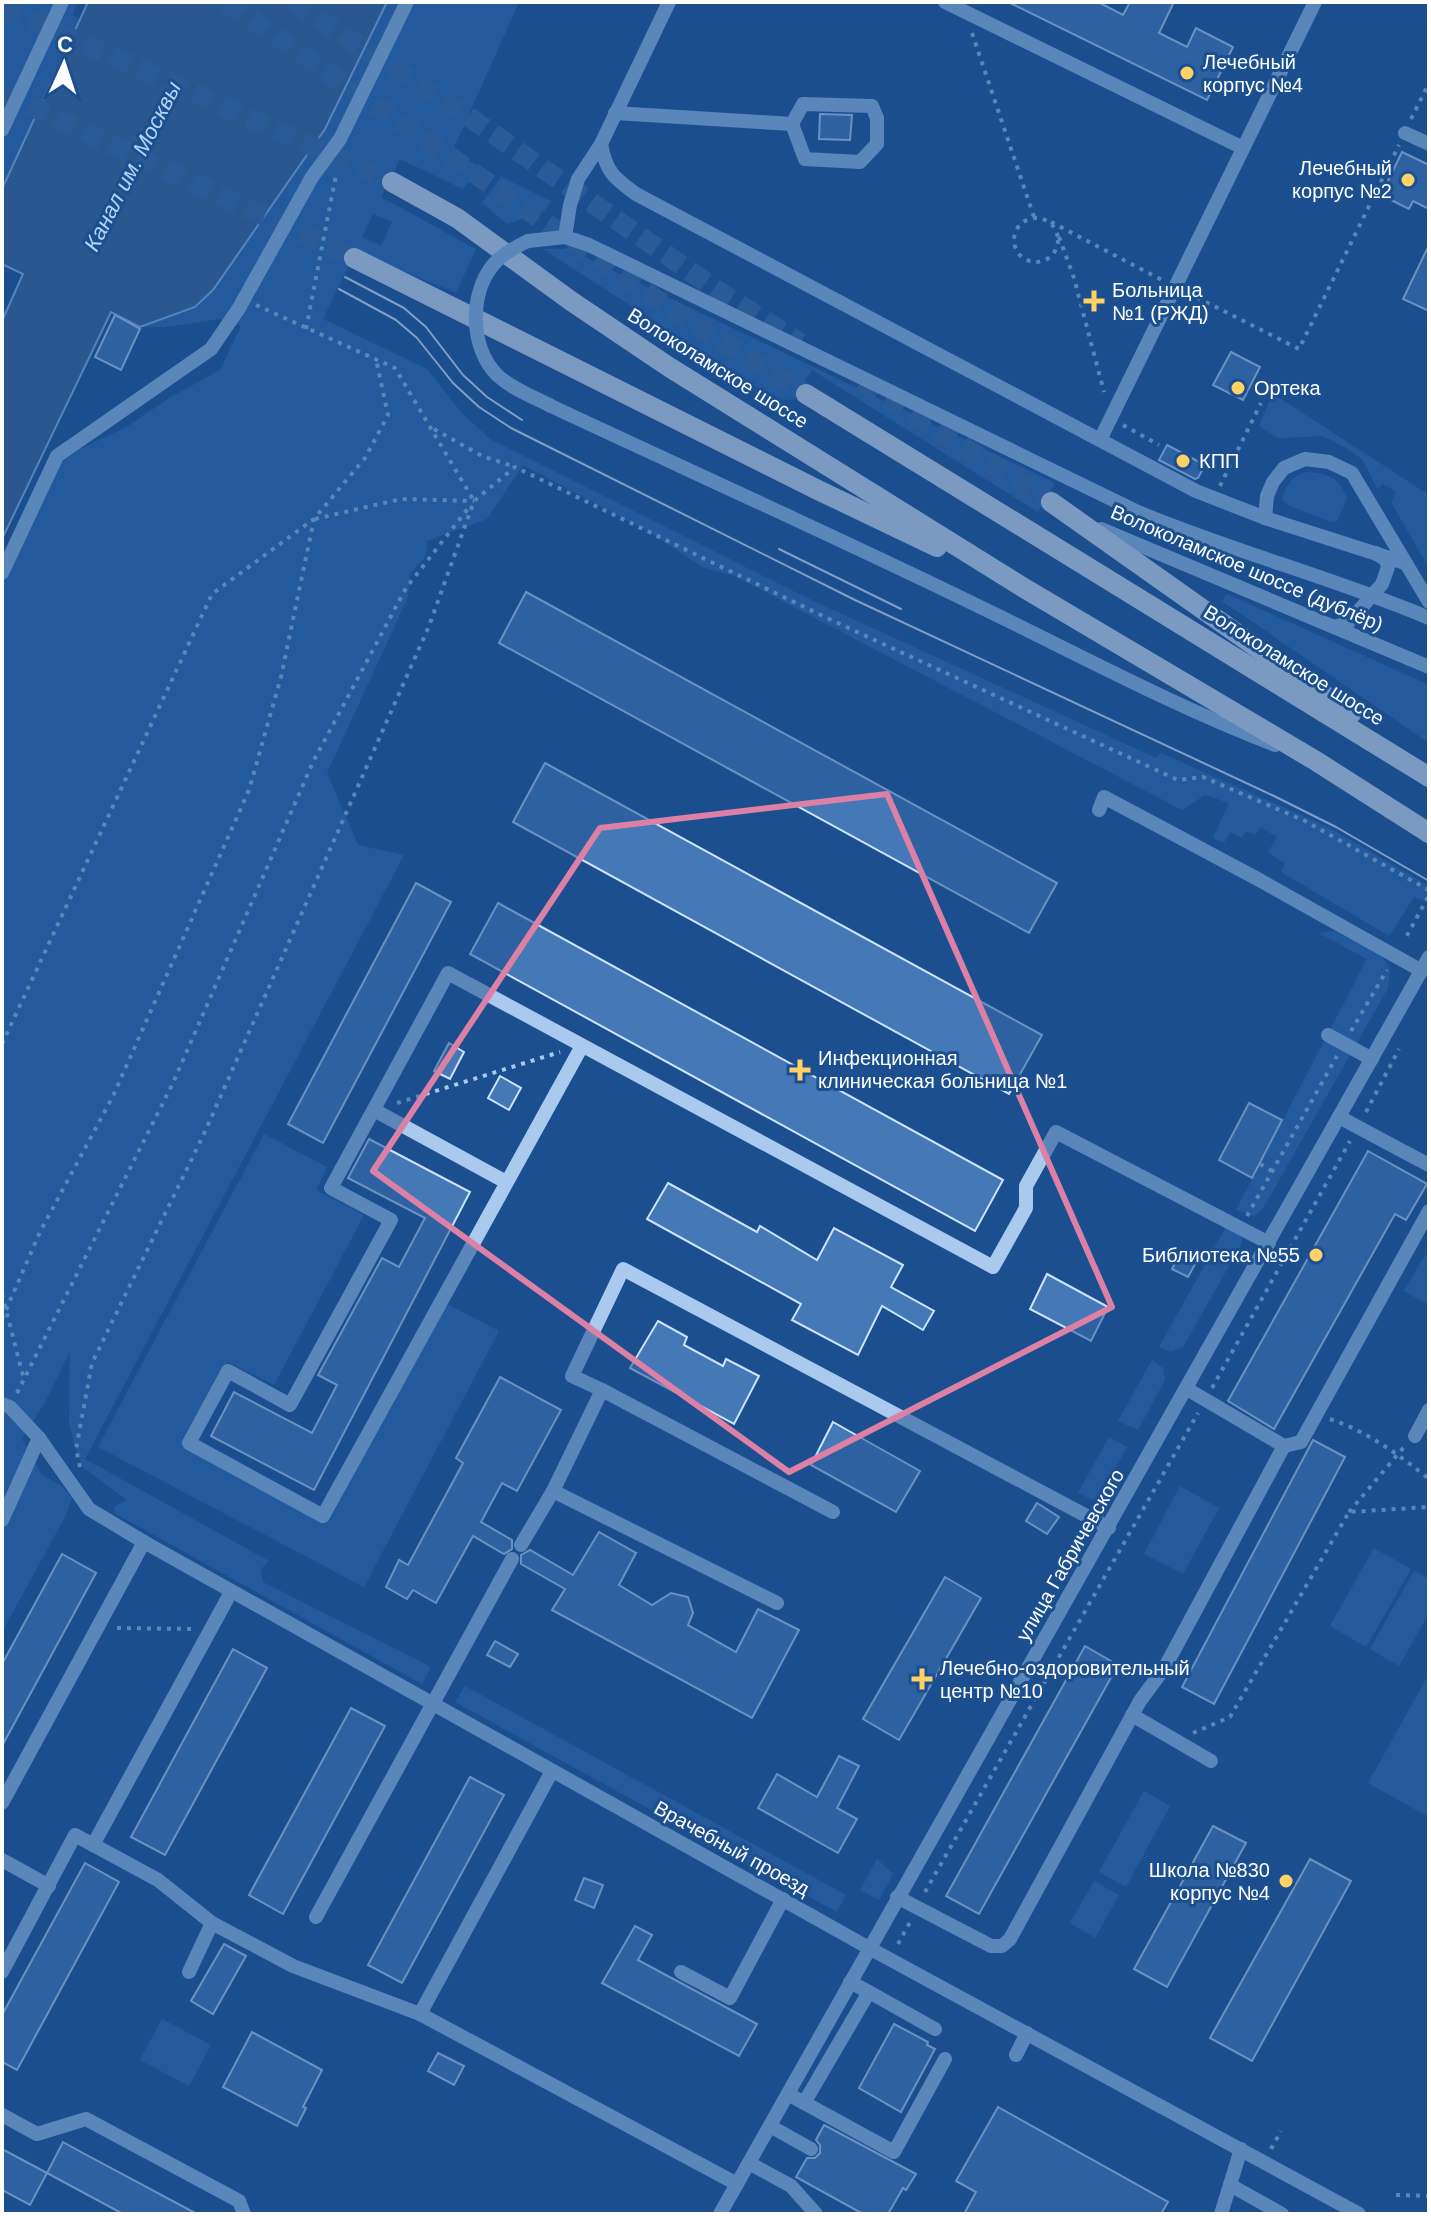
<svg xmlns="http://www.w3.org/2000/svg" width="1431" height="2216" font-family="Helvetica,sans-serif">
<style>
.green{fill:#2e69ad;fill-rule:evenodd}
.water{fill:#3c6290;stroke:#9cc4f0;stroke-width:2}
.building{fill:#4478b7;stroke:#cfe3fa;stroke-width:2}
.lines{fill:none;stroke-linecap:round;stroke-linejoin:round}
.major-tunnel{stroke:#3d69a0;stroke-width:20;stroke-dasharray:20 10;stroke-linecap:butt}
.path{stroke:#a9c9ee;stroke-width:4;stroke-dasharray:4 6;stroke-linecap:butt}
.minor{stroke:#a9c9ee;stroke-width:14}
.major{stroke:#f0f6ff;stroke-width:20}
.tram{stroke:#fff;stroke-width:2}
.minor-bridge{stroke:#a9c9ee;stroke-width:14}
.marked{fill:none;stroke:#dd80a5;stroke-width:6;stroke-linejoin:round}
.poi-dot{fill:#ffd166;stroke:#1b4f8f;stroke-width:3}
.labels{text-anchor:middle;stroke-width:6;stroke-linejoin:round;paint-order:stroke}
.poi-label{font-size:20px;fill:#fff;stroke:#1b4f8f;text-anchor:start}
.street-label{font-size:20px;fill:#fff;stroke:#1b4f8f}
.water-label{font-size:22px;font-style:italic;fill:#b5d3f5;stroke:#1b4f8f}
</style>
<rect width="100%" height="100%" fill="#1b4f8f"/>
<!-- green -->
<g class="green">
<polygon points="2,2 78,2 72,15 80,19 2,189"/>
<path d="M387 2H519L452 152 481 167 463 189 400 159 381 197 476 249 456 293 356 251 323 319 427 369 461 412 490 439 807 598 1156 758 1161 753 1328 827 1429 886V903L1414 897 1389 936 1281 872 1285 864 1268 852 1277 837 1261 827 1255 835 1246 831 1242 838 1230 832 1224 843 1213 838 1229 803 1205 795 1182 810 735 576 702 567 651 533 523 465 487 519 427 541 426 556 410 574 408 597 327 773 358 845 404 855 85 1459 269 1561 261 1569 263 1582 431 1667 422 1684 116 1514 113 1507 127 1500 84 1468 77 1453 69 1423 70 1351 46 1400 22 1439 42 1475 62 1486 72 1498 66 1515 2 1632V585L59 464 78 450 128 426 171 397 220 370 241 326 220 319 165 327H140L195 307 213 290 325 129ZM373 214 392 222 381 246 362 237Z"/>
<polygon points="501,177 551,201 544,211 507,224 482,203"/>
<polygon points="543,249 568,249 1055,483 1038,512 812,370 793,400 775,399"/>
<polygon points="1269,391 1429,495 1429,568 1391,502 1396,491 1382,484 1378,490 1362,459 1346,448 1323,436 1278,438 1259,426 1269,402"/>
<path d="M1307 472C1328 473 1340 478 1347 499L1337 521 1331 522 1288 505 1282 499C1287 484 1291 476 1307 472Z"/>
<polygon points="1227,594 1429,685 1429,743 1222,601"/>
<polygon points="1334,931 1381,955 1390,969 1388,988 1262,1210 1254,1216 1236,1210 1367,959 1319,933"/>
<polygon points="264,1134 327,1167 316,1190 364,1215 274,1385 228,1362 183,1447 328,1523 445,1303 499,1331 364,1587 98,1447"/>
<polygon points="1226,1227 1241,1235 1242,1243 1183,1347 1171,1352 1159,1347"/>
<polygon points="1425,1255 1429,1257 1429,1305 1404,1291"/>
<polygon points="1152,1360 1163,1368 1165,1380 1138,1430 1118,1421"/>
<polygon points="1109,1437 1127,1447 1097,1502 1078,1493"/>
<polygon points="1180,1486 1219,1508 1183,1574 1144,1554"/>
<polygon points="1374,1548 1411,1569 1366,1647 1330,1626"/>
<polygon points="1414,1571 1429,1579 1429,1613 1399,1666 1370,1649"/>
<polygon points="1429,1674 1429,1817 1368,1783"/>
<polygon points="465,1686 846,1895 837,1912 455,1702"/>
<polygon points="1144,1791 1170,1806 1126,1887 1099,1872"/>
<polygon points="877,1859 893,1874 879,1900 860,1890"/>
<polygon points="1094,1881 1119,1895 1095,1938 1070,1923"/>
<polygon points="162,2019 211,2045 189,2086 140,2060"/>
</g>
<!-- water -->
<polygon class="water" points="88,2 387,2 325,129 213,290 195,307 140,327 111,312 2,539 2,321 23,274 2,264 2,189"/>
<!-- building -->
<g class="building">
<polygon points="1008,2 1098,2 1123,15 1130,2 1174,2 1159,33 1187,47 1196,28 1233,47 1207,100"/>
<polygon points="820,114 852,115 850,140 819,139"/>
<polygon points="1402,152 1429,165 1429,209 1413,201 1409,209 1381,195"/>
<polygon points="1429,245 1429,311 1403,299"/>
<polygon points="115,315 140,329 121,370 95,357"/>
<polygon points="1231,352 1260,367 1243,400 1213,385"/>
<polygon points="1167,445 1205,465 1198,478 1195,479 1159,460"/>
<polygon points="526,592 1057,883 1029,933 499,643"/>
<polygon points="545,763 1042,1035 1009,1094 513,822"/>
<polygon points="416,883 451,902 323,1143 288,1124"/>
<polygon points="498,903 1003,1180 975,1231 470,954"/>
<polygon points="449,1043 464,1052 450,1079 434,1071"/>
<polygon points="500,1076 521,1088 509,1110 488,1098"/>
<polygon points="1249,1103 1282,1120 1252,1178 1219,1160"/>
<polygon points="369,1139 470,1192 314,1490 211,1436 234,1392 312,1433 337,1385 318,1375 382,1258 399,1267 425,1218 348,1178"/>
<polygon points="1368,1151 1427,1184 1406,1220 1395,1214 1274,1429 1228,1401"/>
<polygon points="668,1183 757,1232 760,1226 817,1260 834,1228 903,1265 891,1287 934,1311 923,1330 882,1306 858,1355 792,1320 801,1304 647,1219"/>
<polygon points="1182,1250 1198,1259 1188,1277 1172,1269"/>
<polygon points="1047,1274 1108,1307 1091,1341 1030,1309"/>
<polygon points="658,1321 687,1337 684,1345 723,1366 726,1359 759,1376 734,1424 630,1368"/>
<polygon points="500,1377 561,1410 517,1491 502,1483 481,1522 512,1540 512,1549 504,1554 473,1536 436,1603 413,1590 407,1599 386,1587 399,1560 408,1565 463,1463 456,1458"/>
<polygon points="833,1422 920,1471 896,1512 811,1465"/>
<polygon points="1313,1440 1345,1457 1214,1704 1182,1687"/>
<polygon points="1037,1503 1059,1517 1047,1534 1026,1521"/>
<polygon points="599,1532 636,1553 619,1585 652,1605 671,1593 688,1597 693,1613 688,1625 736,1652 758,1609 799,1630 752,1718 552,1610 565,1589 521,1564 521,1555 530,1550 573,1575"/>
<polygon points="62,1554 96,1573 2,1746 2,1664"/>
<polygon points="945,1577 981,1598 899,1740 863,1719"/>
<polygon points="495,1641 518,1654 510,1667 487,1655"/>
<polygon points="1085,1646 1118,1665 979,1914 946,1896"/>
<polygon points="233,1649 267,1668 165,1855 131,1837"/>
<polygon points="351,1708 385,1726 283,1914 249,1895"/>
<polygon points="839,1756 859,1766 837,1808 857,1819 838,1853 758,1808 777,1774 817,1797"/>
<polygon points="470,1777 504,1795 402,1983 368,1965"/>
<polygon points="1213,1826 1246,1843 1167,1987 1134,1969"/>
<polygon points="1310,1859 1351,1881 1252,2061 1210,2038"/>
<polygon points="85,1863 119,1882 17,2070 2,2062 2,2015"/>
<polygon points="584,1878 603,1885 594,1908 575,1900"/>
<polygon points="635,1926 652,1935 638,1960 757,2024 739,2056 602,1983"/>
<polygon points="224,1944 246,1956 213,2014 191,2001"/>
<polygon points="894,2024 928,2042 927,2045 935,2049 901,2112 859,2088"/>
<polygon points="252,2032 322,2070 303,2107 306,2108 297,2126 223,2087"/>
<polygon points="438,2053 464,2066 454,2085 428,2071"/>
<polygon points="998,2107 1168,2202 1161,2214 964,2214 976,2192 956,2181"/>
<polygon points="824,2125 916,2174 906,2190 903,2188 888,2214 863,2214 796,2177 807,2158 815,2158 820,2153 820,2145 816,2140"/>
<polygon points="63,2142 81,2152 197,2214 123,2214 47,2173"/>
<polygon points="2,2149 47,2173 30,2205 2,2190"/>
</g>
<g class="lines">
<!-- major-tunnel -->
<g class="major-tunnel">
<polyline points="226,2 681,316 806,394"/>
<polyline points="292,2 466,115 720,292 800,343"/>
<polyline points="2,7 392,182"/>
<polyline points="2,93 354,258"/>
<polyline points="861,382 1051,502"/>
</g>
<!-- path -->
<g class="path">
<polyline points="972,33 1034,217"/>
<polyline points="1411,119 1429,83"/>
<circle cx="1036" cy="240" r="22"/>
<polyline points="1051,222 1162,280"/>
<polyline points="1059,237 1074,278 1104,392"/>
<polyline points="1188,293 1299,349 1399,145"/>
<polyline points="256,305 395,368 474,501"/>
<polyline points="306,329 336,175"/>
<polyline points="1123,425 1159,445"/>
<polyline points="434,429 482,456 515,467"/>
<polyline points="1220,486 1261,403"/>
<polyline points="315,519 401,499 474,501"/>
<polyline points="1351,1031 1387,970"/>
<polyline points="2,1044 212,594 314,519 365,458 388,415 376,359"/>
<polyline points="397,1103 560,1052"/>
<polyline points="1366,1112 1399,1049"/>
<polyline points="1260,1164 1272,1171"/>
<polyline points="1247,1216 1337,1056"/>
<polyline points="2,1294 23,1376"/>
<polyline points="2,1319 40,1232 113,1096 249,790 281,677 314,519"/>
<polyline points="1212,1388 1350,1141"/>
<polyline points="17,1393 173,1083 313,762 406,588 470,506"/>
<path d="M1330 1419C1368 1432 1398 1454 1429 1479"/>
<polyline points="80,1467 76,1449 92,1363 203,1136 429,626 474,501 515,467 829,619 1178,780 1203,777 1305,821 1427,889 1428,897 1404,941"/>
<polyline points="1349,1512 1404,1447"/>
<polyline points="117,1628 192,1629"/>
<polyline points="1193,1733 1230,1717 1349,1512 1429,1507"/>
<polyline points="925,1892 1198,1413"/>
<polyline points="898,1944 910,1922"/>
<polyline points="1271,2149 1281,2131"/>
<polyline points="1396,2195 1429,2196"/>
</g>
<!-- minor -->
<g class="minor">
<polyline points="945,2 1243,148"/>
<polyline points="615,113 792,124 803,104 872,106 877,118 877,144 860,162 805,159 792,124"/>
<polyline points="2,130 62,2"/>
<polyline points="1405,133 1429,144"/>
<path d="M601 144C606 172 614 178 636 194L1196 491 1265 518 1405 563"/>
<polyline points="565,237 570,205 578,179 601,144 669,2"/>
<path d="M528 241 565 237 589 245 1138 512C1234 552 1334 578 1429 618"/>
<path d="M551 406C692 472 834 536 974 604 1074 652 1171 705 1275 745"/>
<polyline points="1100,440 1315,2"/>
<polyline points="1265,518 1267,496 1273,482 1284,468 1305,459 1329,462 1352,473 1429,602"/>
<polyline points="1101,529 1429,667"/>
<polyline points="2,573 57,456 211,349 239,308 312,177 340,139 407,2"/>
<polyline points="1334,627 1348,623 1382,584 1388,567 1386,560 1376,553"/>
<polyline points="1099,810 1104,797 1254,877 1422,971"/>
<polyline points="1328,1035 1372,1059"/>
<polyline points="582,1046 323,1516 189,1443 228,1371 290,1405 391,1220 331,1188 448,973 993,1267 1026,1208 1026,1186 1056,1132 1269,1243"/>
<polyline points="374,1110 506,1182"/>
<polyline points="1339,1117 1429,1165"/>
<polyline points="1187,1389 1284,1446 1301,1442 1429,1211"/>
<polyline points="602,1390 572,1376 623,1269 1109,1528"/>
<polyline points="2,1404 10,1407 39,1438 89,1509 144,1542 869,1948 1359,2214"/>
<polyline points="1415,1436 1429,1410"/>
<polyline points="553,1491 777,1603"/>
<polyline points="2,1520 39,1438"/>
<polyline points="521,1545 553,1491 602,1390 833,1512"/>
<polyline points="1132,1715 1211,1761"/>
<polyline points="2,1803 144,1542"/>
<polyline points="93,1845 231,1592"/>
<polyline points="2,1860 49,1886"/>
<polyline points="897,1897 991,1946 1002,1946 1010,1939 1140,1701 1165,1667 1284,1446"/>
<polyline points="316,1917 512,1559"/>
<polyline points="2,1972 75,1835 158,1880 212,1923 293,1966 420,2014 737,2184"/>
<polyline points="189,1972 212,1923"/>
<polyline points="681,1972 730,1998 783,1899"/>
<polyline points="869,1992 935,2029"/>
<polyline points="420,2014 552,1771"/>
<polyline points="1016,2055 1027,2033"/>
<polyline points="788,2094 894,2152 945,2059"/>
<polyline points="804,2103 869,1992 850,1982"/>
<polyline points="2,2115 37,2134 86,2119 239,2201 244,2214"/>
<polyline points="770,2126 811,2149"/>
<polyline points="749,2163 791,2186 816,2214"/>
<polyline points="1230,2185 1282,2214"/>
<polyline points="720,2214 1429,957"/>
<polyline points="1221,2214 1241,2149"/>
</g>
<!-- major -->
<g class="major">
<polyline points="392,182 457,218 571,301 669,367 1024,588 1316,761 1429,833"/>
<polyline points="354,258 820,491 937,547"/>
<polyline points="806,394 1429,777"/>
<polyline points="1051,502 1351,714"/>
</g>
<!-- tram -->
<g class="tram">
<polyline points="345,277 404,308 426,327 463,375 487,397 522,420"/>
<polyline points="339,289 396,320 417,338 453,383 479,407 511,428 855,600 1274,796 1336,827 1429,881"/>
<polyline points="779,549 901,609"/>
</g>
<!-- minor-bridge -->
<path class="minor-bridge" d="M528 241C515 247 502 254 493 265 469 295 470 347 497 375 512 389 534 397 551 406"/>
</g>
<!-- marked area -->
<path d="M0 0H1431V2216H0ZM887 794 1112 1307 789 1472 373 1171 600 828Z" fill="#1b4f8f" fill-opacity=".55" fill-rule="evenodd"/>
<path class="marked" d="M887 794 1112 1307 789 1472 373 1171 600 828Z"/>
<!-- markers -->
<g class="poi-dot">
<circle cx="1187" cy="73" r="8"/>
<circle cx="1408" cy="180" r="8"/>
<path d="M1090 289h8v8h8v8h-8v8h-8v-8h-8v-8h8z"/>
<circle cx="1238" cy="388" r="8"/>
<circle cx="1183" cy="461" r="8"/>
<path d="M796 1058h8v8h8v8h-8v8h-8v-8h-8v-8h8z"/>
<circle cx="1316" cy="1255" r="8"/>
<path d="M918 1667h8v8h8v8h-8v8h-8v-8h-8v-8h8z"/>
<circle cx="1286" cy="1881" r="8"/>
</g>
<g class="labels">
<!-- poi labels -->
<g class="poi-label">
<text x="1203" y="69">Лечебный<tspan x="1203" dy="23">корпус №4</tspan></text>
<text x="1392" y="175" text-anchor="end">Лечебный<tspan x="1392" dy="23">корпус №2</tspan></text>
<text x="1112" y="297">Больница<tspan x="1112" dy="23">№1 (РЖД)</tspan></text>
<text x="1254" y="395">Ортека</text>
<text x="1199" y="468">КПП</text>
<text x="818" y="1065">Инфекционная<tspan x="818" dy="23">клиническая больница №1</tspan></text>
<text x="1300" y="1262" text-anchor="end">Библиотека №55</text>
<text x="940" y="1675">Лечебно-оздоровительный<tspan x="940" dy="23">центр №10</tspan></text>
<text x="1270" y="1877" text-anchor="end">Школа №830<tspan x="1270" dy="23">корпус №4</tspan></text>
</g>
<!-- street labels -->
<g class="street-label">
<text transform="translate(718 368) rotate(32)" y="7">Волоколамское шоссе</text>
<text transform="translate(1247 568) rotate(23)" y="7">Волоколамское шоссе (дублёр)</text>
<text transform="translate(1294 665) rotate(32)" y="7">Волоколамское шоссе</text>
<text transform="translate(1070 1555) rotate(-60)" y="7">улица Габричевского</text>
<text transform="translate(732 1848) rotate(29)" y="7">Врачебный проезд</text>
</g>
<!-- water labels -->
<g class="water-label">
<text transform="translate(132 166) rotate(-63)" y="8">Канал им. Москвы</text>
</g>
</g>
<!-- border -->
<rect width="1431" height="2216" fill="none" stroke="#ffffff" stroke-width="8"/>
<!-- north arrow -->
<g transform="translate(64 64) rotate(3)" stroke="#1b4f8f" stroke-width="6" paint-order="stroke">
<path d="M0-6L14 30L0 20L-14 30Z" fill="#ffffff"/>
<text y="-12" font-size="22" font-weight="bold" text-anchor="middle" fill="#ffffff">С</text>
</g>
</svg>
